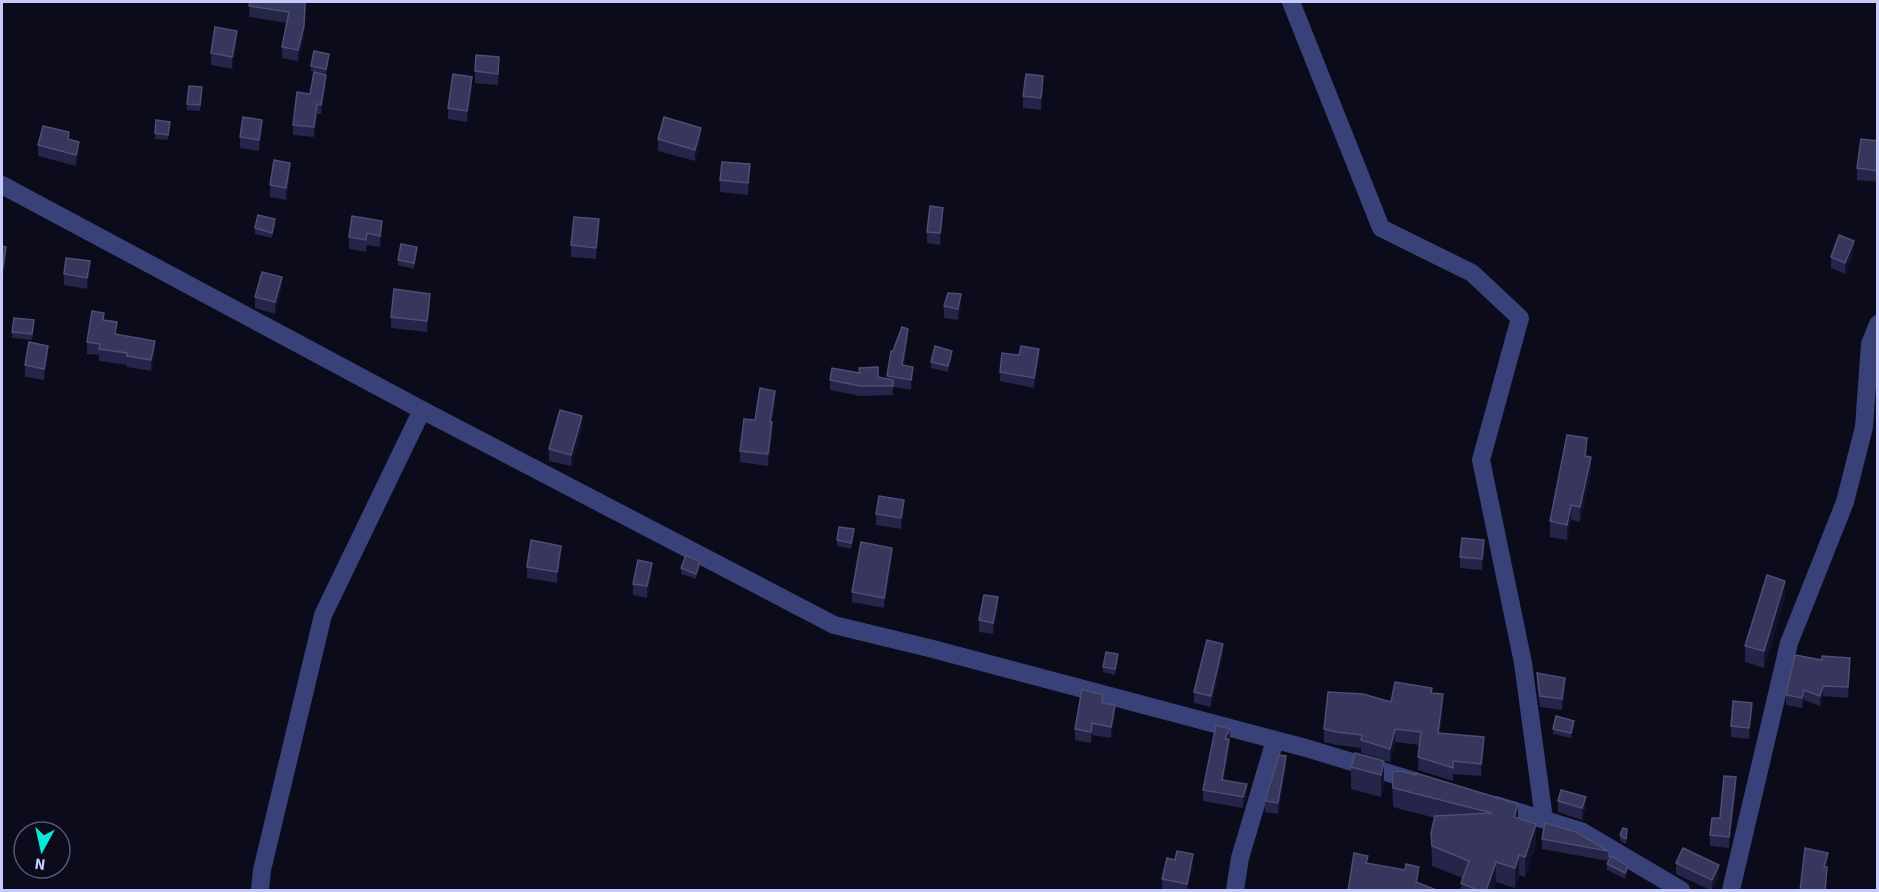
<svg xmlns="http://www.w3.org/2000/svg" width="1879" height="892" font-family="'Source Sans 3',sans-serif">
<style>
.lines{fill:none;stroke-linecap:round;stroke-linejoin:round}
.minor{stroke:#384178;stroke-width:18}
.wall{fill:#252449}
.shaded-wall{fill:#13132e}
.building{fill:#37365c;stroke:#4d4d75;stroke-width:1.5}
</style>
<rect width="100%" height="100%" fill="#0b0b1b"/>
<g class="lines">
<!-- minor -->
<g class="minor">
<polyline points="1291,2 1381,228 1472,273 1520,318 1481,460 1523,663 1544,819"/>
<polyline points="2,185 422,410 834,625 929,648 1306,748 1415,781"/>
<polyline points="1496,805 1581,831 1681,890"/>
<polyline points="260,890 262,870 323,615 422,410"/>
<polyline points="1235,890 1240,858 1275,740"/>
<polyline points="1731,890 1789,643 1845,502 1864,427 1870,344 1878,324"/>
</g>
</g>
<!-- wall -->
<g class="wall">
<polygon points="250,2 306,2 304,37 298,61 282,58 282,47 287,23 249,17"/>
<polygon points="237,42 232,69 211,65 211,53"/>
<polygon points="329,59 326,74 311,71 311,66"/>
<polygon points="499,69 498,85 475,83 475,71"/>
<polygon points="326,85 321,114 317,114 314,137 293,135 293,125 310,94"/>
<polygon points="1043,87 1041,110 1023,108 1023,96"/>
<polygon points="472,89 467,122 448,119 448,108"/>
<polygon points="202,93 200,111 187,110 187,104"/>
<polygon points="170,127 168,140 155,139 155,133"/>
<polygon points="262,131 259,151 240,148 240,137"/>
<polygon points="658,139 701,139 695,161 658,151"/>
<polygon points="69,140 79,153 76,166 38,156 38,145"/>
<polygon points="1878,141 1878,182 1857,180 1857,168"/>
<polygon points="290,174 286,200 270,197 270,185"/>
<polygon points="750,176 748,195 720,192 720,180"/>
<polygon points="352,216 382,232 380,247 367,245 366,252 349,249 349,237"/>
<polygon points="943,219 940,245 927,243 927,232"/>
<polygon points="275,225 272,238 255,234 255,228"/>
<polygon points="599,231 596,259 571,257 571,245"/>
<polygon points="2,246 6,259 3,278 2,278"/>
<polygon points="1854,252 1845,274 1831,268 1831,257"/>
<polygon points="417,253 414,269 398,265 398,260"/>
<polygon points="90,273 87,289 64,285 64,274"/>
<polygon points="282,288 275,314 255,308 255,297"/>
<polygon points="430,305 427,332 391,328 391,317"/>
<polygon points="944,306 961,306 958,320 944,318"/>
<polygon points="104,320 117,334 155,352 151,371 127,367 127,365 99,361 99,355 87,354 87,342"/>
<polygon points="34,326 32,340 12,338 12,332"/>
<polygon points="908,339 904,365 913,377 911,390 893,387 893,395 860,396 830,390 830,380 878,377 887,379 893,351"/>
<polygon points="952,356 948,372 931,368 931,362"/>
<polygon points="48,357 44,380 25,377 25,365"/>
<polygon points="1039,358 1034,388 1000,381 1000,372"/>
<polygon points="775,402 772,422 772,433 768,466 740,462 740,451 755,420"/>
<polygon points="582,428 571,466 549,461 549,449"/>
<polygon points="1587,453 1587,456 1591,473 1580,522 1571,520 1567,540 1550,537 1550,521"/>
<polygon points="904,511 901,529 876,525 876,514"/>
<polygon points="854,535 851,549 837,546 837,540"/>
<polygon points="1484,552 1482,570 1460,568 1460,557"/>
<polygon points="561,557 557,583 527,578 527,567"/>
<polygon points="892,558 884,608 852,602 852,592"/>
<polygon points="681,568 700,568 696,579 681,574"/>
<polygon points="652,574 647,598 633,595 633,584"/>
<polygon points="1785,598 1764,668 1745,662 1745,646"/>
<polygon points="998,609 993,634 979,632 979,620"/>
<polygon points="1223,655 1211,707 1194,703 1194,692"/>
<polygon points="1118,660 1115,675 1103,672 1103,667"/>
<polygon points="1850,668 1848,698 1823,696 1820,706 1804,700 1802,708 1786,705 1786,695"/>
<polygon points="1537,673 1565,689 1562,710 1540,707 1537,685"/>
<polygon points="1432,693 1443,707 1440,733 1484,750 1481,776 1453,774 1453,781 1418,770 1419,745 1395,742 1390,762 1361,753 1361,748 1336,745 1324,742 1324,729 1391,702"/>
<polygon points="1103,703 1115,716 1111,738 1092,735 1091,743 1075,740 1075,729"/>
<polygon points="1752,714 1749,739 1731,737 1731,726"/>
<polygon points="1574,726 1571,738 1553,734 1553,729"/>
<polygon points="1230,739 1229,750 1224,780 1247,795 1243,808 1203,801 1203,790"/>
<polygon points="1384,761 1384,783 1381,797 1351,789 1351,767"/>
<polygon points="1286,768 1278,814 1265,812 1265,801"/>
<polygon points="1392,772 1518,819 1536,844 1525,877 1519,875 1515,888 1496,882 1493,891 1461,891 1461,883 1463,878 1432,866 1431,833 1435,818 1393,807"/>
<polygon points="1736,788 1729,848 1710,846 1710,835"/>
<polygon points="1558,801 1586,809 1582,820 1558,812"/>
<polygon points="1620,835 1627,835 1626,844 1620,841"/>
<polygon points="1542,839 1608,851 1608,861 1542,849"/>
<polygon points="1175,860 1193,866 1187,891 1162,890 1162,879"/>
<polygon points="1676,863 1719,876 1712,891 1676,874"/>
<polygon points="1607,864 1628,872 1625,879 1607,870"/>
</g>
<!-- shaded-wall -->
<g class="shaded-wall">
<polygon points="305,2 306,2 304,37 298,61 298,50"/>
<polygon points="237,31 237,42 232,69 232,57"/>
<polygon points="499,57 499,69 498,85 498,74"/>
<polygon points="326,75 326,85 321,114 321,105"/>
<polygon points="1043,76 1043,87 1041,110 1041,98"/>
<polygon points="472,77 472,89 467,122 467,111"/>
<polygon points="317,104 317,114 314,137 314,127"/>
<polygon points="262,120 262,131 259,151 259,140"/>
<polygon points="701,128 701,139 695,161 695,150"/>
<polygon points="79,142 79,153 76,166 76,155"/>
<polygon points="290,163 290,174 286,200 286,188"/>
<polygon points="750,164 750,176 748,195 748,183"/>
<polygon points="943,208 943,219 940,245 940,233"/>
<polygon points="275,219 275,225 272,238 272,233"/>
<polygon points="599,219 599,231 596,259 596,248"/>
<polygon points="382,221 382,232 380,247 380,236"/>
<polygon points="1854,241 1854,252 1845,274 1845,263"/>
<polygon points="6,247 6,259 3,278 3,267"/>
<polygon points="417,247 417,253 414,269 414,263"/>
<polygon points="90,261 90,273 87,289 87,278"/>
<polygon points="282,277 282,288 275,314 275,302"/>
<polygon points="430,294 430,305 427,332 427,321"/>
<polygon points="961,294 961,306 958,320 958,309"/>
<polygon points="908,329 908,339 902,375 902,365"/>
<polygon points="155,341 155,352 151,371 151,360"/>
<polygon points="48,346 48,357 44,380 44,369"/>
<polygon points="1039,349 1039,358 1034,388 1034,378"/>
<polygon points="952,351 952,356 948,372 948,366"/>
<polygon points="913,367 913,377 911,390 911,380"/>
<polygon points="775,391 775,402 770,433 770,422"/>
<polygon points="582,416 582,428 571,466 571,455"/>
<polygon points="772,422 772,433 768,466 768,454"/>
<polygon points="1587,438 1587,453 1585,471 1585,456"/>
<polygon points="1591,457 1591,473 1580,522 1580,507"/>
<polygon points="904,500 904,511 901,529 901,518"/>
<polygon points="1571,505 1571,520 1567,540 1567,525"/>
<polygon points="1484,540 1484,552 1482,570 1482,559"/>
<polygon points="561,546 561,557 557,583 557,572"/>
<polygon points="892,548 892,558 884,608 884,598"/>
<polygon points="700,562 700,568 696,579 696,574"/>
<polygon points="652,563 652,574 647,598 647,586"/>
<polygon points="1785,581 1785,598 1764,668 1764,651"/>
<polygon points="998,597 998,609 993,634 993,623"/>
<polygon points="1223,644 1223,655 1211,707 1211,696"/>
<polygon points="1850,658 1850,668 1848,698 1848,687"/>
<polygon points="1565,678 1565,689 1562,710 1562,699"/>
<polygon points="1823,686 1823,696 1820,706 1820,696"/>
<polygon points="1804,690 1804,700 1802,708 1802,698"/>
<polygon points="1443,694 1443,707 1438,745 1438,733"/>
<polygon points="1752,703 1752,714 1749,739 1749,728"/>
<polygon points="1115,705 1115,716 1111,738 1111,727"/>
<polygon points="1574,721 1574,726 1571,738 1571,733"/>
<polygon points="1092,723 1092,735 1091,743 1091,732"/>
<polygon points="1230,729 1229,750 1222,790 1225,739"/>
<polygon points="1395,729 1395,742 1390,762 1390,749"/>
<polygon points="1484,737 1484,750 1481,776 1481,764"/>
<polygon points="1286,756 1286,768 1278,814 1278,803"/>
<polygon points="1384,761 1384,783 1381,797 1381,775"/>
<polygon points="1736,777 1736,788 1729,848 1729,837"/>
<polygon points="1247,784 1247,795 1243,808 1243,797"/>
<polygon points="1586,797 1586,809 1582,820 1582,808"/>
<polygon points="1518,804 1518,824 1514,817"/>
<polygon points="1536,824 1536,844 1525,877 1525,857"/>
<polygon points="1828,853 1827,877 1826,891 1825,891 1824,867"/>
<polygon points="1193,854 1193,866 1187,891 1187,884"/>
<polygon points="1519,855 1519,875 1515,888 1515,868"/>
<polygon points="1496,862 1496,882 1493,891 1486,891"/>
<polygon points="1719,865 1719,876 1712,891 1712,880"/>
<polygon points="1628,866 1628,872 1625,879 1625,873"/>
<polygon points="1419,867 1419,878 1417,891 1416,882"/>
</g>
<!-- building -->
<g class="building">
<polygon points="250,2 305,2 304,26 298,50 282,47 289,12 249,6"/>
<polygon points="215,27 237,31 232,57 211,53"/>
<polygon points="314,51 329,54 326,69 311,66"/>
<polygon points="476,55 499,57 498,74 475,71"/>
<polygon points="314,72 326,75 321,105 317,104 314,127 293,125 297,92 310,94"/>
<polygon points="453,74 472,77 467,111 448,108"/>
<polygon points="1026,74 1043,76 1041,98 1023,96"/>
<polygon points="189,86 202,87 200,105 187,104"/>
<polygon points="243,117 262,120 259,140 240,137"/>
<polygon points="664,117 701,128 695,150 658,139"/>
<polygon points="156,120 170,122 168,135 155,133"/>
<polygon points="43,126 69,132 68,139 79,142 76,155 38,145"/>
<polygon points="1861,139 1878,141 1878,171 1857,168"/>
<polygon points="274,160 290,163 286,188 270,185"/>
<polygon points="722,162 750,164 748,183 720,180"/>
<polygon points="930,206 943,208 940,233 927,232"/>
<polygon points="258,215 275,219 272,233 255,228"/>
<polygon points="352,216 382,221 380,236 367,233 366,240 349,237"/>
<polygon points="574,217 599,219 596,248 571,245"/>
<polygon points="1839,235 1854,241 1845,263 1831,257"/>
<polygon points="401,244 417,247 414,263 398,260"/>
<polygon points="2,246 6,247 3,267 2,267"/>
<polygon points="66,258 90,261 87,278 64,274"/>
<polygon points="262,272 282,277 275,302 255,297"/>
<polygon points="394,289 430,294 427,321 391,317"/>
<polygon points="948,293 961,294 958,309 944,306"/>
<polygon points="92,311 104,313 103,320 117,322 115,334 155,341 151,360 127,356 127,353 99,349 100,344 87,342"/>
<polygon points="14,318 34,320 32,334 12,332"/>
<polygon points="902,327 908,329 902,365 913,367 911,380 887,376 891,351 893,351"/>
<polygon points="29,342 48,346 44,369 25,365"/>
<polygon points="935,346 952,351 948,366 931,362"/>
<polygon points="1021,346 1039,349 1034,378 1000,372 1002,353 1019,355"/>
<polygon points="878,367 878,377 893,380 893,386 860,386 830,380 832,368 860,373 859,368"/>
<polygon points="760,388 775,391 770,422 772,422 768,454 740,451 744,419 755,420"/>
<polygon points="560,410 582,416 571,455 549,449"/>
<polygon points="1567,435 1587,438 1585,456 1591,457 1580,507 1571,505 1567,525 1550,521"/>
<polygon points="879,496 904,500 901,518 876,514"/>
<polygon points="839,527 854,529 851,543 837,540"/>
<polygon points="1462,538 1484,540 1482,559 1460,557"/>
<polygon points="531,540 561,546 557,572 527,567"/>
<polygon points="861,542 892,548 884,598 852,592"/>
<polygon points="686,555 700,562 696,574 681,568"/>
<polygon points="638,560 652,563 647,586 633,584"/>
<polygon points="1767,575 1785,581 1764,651 1745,646"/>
<polygon points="984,595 998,597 993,623 979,620"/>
<polygon points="1207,640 1223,644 1211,696 1194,692"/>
<polygon points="1106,652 1118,654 1115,669 1103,667"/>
<polygon points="1795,655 1822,660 1822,656 1850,658 1848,687 1823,686 1820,696 1804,690 1802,698 1786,695"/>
<polygon points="1537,673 1565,678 1562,699 1540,696"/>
<polygon points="1395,682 1432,688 1431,693 1443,694 1438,733 1484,737 1481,764 1453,761 1453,768 1418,757 1421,732 1395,729 1390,749 1361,740 1362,735 1336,732 1324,729 1328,692 1363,694 1391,702"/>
<polygon points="1082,689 1103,695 1102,703 1115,705 1111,727 1092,723 1091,732 1075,729"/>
<polygon points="1733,701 1752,703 1749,728 1731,726"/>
<polygon points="1556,716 1574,721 1571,733 1553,729"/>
<polygon points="1216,725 1230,729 1225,739 1229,739 1222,780 1247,784 1243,797 1203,790"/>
<polygon points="1355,753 1384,761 1381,775 1351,767"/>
<polygon points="1279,755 1286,756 1278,803 1265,801"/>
<polygon points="1401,771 1416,775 1416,773 1518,804 1514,817 1536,824 1525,857 1519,855 1515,868 1496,862 1486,891 1480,891 1461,883 1469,861 1432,846 1431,833 1435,816 1492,813 1393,788 1392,772"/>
<polygon points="1724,776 1736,777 1729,837 1710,835 1712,818 1720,818"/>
<polygon points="1561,790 1586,797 1582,808 1558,801"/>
<polygon points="1545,823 1576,832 1608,851 1542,839"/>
<polygon points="1623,828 1627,829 1626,839 1620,835"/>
<polygon points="1683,848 1719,865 1712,880 1676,863"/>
<polygon points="1805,848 1828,853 1824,867 1827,867 1825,891 1800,891"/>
<polygon points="1177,851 1193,854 1187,884 1162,879 1167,858 1175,860"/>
<polygon points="1354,853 1368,856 1366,863 1405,870 1406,864 1419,867 1416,882 1439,891 1348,891"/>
<polygon points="1611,856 1628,866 1625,873 1607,864"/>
</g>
<!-- border -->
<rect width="1879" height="892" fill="none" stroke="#c7cafd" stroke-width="6"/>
<!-- north arrow -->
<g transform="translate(42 850) rotate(188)"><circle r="28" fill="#0b0b1b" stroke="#565775" stroke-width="1.5"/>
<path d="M0-4.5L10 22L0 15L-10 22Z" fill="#09e8d8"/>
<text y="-9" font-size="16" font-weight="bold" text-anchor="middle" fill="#c7cafd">N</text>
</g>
</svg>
